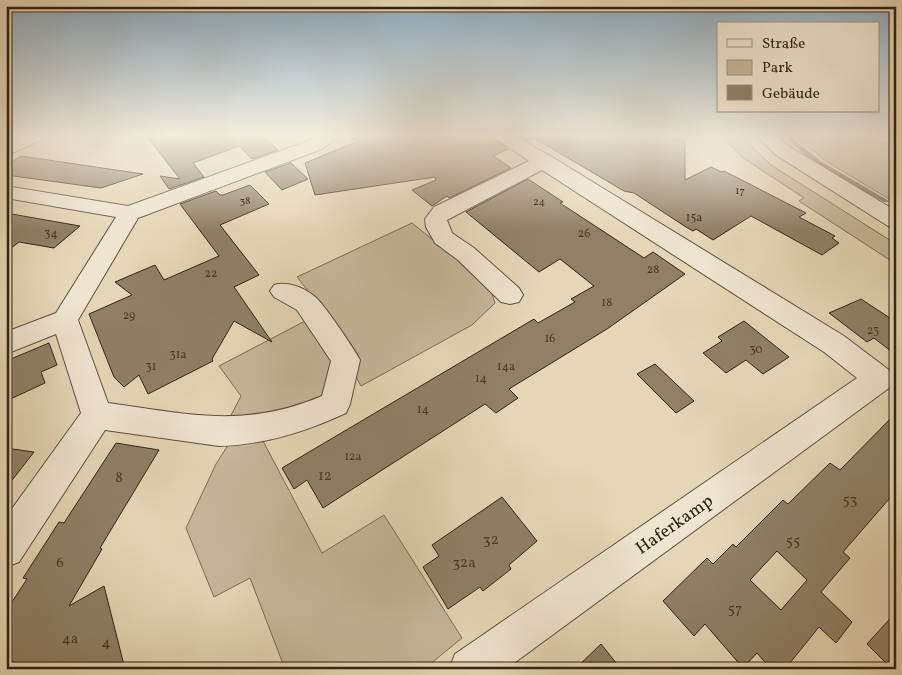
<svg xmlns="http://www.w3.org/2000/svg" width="902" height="675" font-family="Vollkorn,serif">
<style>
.green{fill:#c6b79b;stroke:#7c6c56}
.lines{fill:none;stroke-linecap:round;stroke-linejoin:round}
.stream{fill:#786952;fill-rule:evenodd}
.building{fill:#8f8067;stroke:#312210;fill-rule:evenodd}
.minor-casing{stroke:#5e4f3a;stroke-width:2}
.tertiary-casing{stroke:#5e4f3a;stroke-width:2}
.minor{fill:#eee4d0;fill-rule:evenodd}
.tertiary{fill:#eee4d0;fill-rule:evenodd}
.labels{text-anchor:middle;stroke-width:4;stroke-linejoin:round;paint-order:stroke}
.far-number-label{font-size:11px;fill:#483a26}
.number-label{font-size:12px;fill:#483a26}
.near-number-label{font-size:15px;fill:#483a26}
.near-street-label{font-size:18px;fill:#312210;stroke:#eee4d0}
</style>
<rect width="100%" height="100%" fill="#e5d6b7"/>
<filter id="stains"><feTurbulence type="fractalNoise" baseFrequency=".004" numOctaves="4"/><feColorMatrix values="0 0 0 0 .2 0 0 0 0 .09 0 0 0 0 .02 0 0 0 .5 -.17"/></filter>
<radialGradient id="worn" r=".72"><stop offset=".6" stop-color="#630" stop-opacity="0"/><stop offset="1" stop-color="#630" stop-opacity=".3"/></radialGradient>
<!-- green -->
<g class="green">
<polygon points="720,135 740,135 771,165 896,244 896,264 799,201 804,198 742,157"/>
<polygon points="793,135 864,135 896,147 896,208 893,207 894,202 826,161"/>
<polygon points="412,223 489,285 495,303 472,325 361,386 356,377 358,354 297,277"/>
<polygon points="307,320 336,360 331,384 320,400 308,409 228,421 241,396 219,366"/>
<polygon points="263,441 322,553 384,515 462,638 424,669 285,669 250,578 214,597 186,528 216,464 228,445"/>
</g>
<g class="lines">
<!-- stream -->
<path class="stream" d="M785 135H791L799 144 822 162 889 201 888 202H884C850 183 811 166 785 135Z"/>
</g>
<!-- building -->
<g class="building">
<polygon points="146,135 262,135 278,150 252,159 239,146 193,163 204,177 169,189 160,176 180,179"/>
<polygon points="347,135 489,135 508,149 493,156 511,168 449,198 447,196 432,206 412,190 436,180 435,177 315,195 305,163 356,142"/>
<polygon points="517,135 672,135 672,139 685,140 685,180 711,167 722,172 724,171 806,213 799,217 835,236 832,238 839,243 822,255 751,216 713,240 696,229 693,231 686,227 634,193 624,191 534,138 527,141"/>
<polygon points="21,156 143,174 101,188 6,175 6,166"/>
<polygon points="291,163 308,179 282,190 265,172"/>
<polygon points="528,179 563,202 560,203 644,258 653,252 685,274 607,329 509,389 518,398 496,413 485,404 323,508 307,480 294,489 282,468 534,319 538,323 575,302 571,299 594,286 560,259 539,272 466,212"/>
<polygon points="250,185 269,204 220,225 259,275 234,287 272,342 234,321 212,359 213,361 148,394 139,375 124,387 114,377 89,314 132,295 115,282 155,265 164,280 219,256 180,204 216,191 220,195 223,195"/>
<polygon points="6,213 80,226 54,248 19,242 6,252"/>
<polygon points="861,299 896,322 896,355 874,338 867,342 829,313"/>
<polygon points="744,321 789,357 763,374 746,360 726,373 703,353 722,341 718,337"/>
<polygon points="49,343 57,365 41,372 45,383 6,401 6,361"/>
<polygon points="655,364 694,401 676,413 637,374"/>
<path d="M896 413V491L843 552 850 558 821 592 852 622 836 643 819 627 785 669H771L757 653 743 668 705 624 694 636 663 601 707 558 713 564 733 544 736 547 783 500 788 504 830 463 840 470ZM777 551 807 580 781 610 750 580Z"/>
<polygon points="116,443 159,450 100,548 102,549 69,606 104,586 125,669 13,669 6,611 27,579 23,578 59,522 64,523"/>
<polygon points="6,448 34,452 6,488"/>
<polygon points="502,497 537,541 509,565 511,569 483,591 480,587 448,609 423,567 439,556 432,545"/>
<polygon points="896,612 896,669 892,669 867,644"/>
<polygon points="601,644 621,669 575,669"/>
</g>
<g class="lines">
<defs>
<g id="minor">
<polygon points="22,135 45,135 43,139 6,156 6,143"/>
<path d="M318 135H340L322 149 138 218 78 320 108 403C188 414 244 429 322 396L331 361 297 310 274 297 270 291 274 285C287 281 303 287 314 296 323 302 354 349 360 360L350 404 346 413C305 432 264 445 219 446L105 430 19 562 6 567V517L81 413 56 334 6 354V332L56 313 116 217 6 198V186L128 206 308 141Z"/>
<polygon points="491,135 513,135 552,157 844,336 889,370 894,379 889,388 506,669 449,669 455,654 857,378 824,352 542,170 447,220 452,233 474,248 519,288 523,295 519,302 510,304 501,302 458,260 435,243 426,227 425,219 434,207 529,161"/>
</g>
<polygon id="tertiary" points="756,135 776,135 790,147 896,211 896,228 888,226 776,155"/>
</defs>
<!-- minor casing -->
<use href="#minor" class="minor-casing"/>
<!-- tertiary casing -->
<use href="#tertiary" class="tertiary-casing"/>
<!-- minor -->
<use href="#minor" class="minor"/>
<!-- tertiary -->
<use href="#tertiary" class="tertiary"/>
</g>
<!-- sky -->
<linearGradient id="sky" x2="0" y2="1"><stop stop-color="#8ea9be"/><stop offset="0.59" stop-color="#f3eddf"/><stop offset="1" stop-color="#f3eddf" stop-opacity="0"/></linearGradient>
<rect width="902" height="230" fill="url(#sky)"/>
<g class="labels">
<!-- far-number labels -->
<g class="far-number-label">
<text x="740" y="194">17</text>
<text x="245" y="204">38</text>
<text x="539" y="205">24</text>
</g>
<!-- number labels -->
<g class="number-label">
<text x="694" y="221">15a</text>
<text x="51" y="237">34</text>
<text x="584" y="237">26</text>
<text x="653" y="273">28</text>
<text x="211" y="277">22</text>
<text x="607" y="306">18</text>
<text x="129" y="319">29</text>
<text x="873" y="334">23</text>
<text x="550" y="342">16</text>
<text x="756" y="353">30</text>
<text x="178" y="358">31a</text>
<text x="151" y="370">31</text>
<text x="506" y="370">14a</text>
<text x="481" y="382">14</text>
<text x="423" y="413">14</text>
<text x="353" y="460">12a</text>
</g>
<!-- near-number labels -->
<g class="near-number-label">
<text x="325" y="480">12</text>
<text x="119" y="482">8</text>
<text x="850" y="504">53</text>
<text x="491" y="544">32</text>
<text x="793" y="545">55</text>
<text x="60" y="567">6</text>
<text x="464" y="567">32a</text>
<text x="735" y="613">57</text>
<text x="70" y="643">4a</text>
<text x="106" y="647">4</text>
</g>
<!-- near-street labels -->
<g class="near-street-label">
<text transform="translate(674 524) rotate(-35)" y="6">Haferkamp</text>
</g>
</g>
<!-- margin -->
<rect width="902" height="675" fill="none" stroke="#e5d6b7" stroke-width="25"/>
<rect x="8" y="8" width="887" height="660" fill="none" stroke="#312210" stroke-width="2.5"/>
<rect x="12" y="12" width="877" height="650" fill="none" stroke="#312210"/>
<!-- legend -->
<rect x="717" y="22" width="162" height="90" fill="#eee4d0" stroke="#a29683"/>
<rect x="727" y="39" width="25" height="8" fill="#eee4d0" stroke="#a29683"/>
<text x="762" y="48" font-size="15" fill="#312210">Straße</text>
<rect x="727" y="60" width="25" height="15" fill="#c6b79b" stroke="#a29683"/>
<text x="762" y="72" font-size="15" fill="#312210">Park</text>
<rect x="727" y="85" width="25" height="15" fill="#8f8067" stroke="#a29683"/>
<text x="762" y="98" font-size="15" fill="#312210">Gebäude</text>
<rect width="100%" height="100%" filter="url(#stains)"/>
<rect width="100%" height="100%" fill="url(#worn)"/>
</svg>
